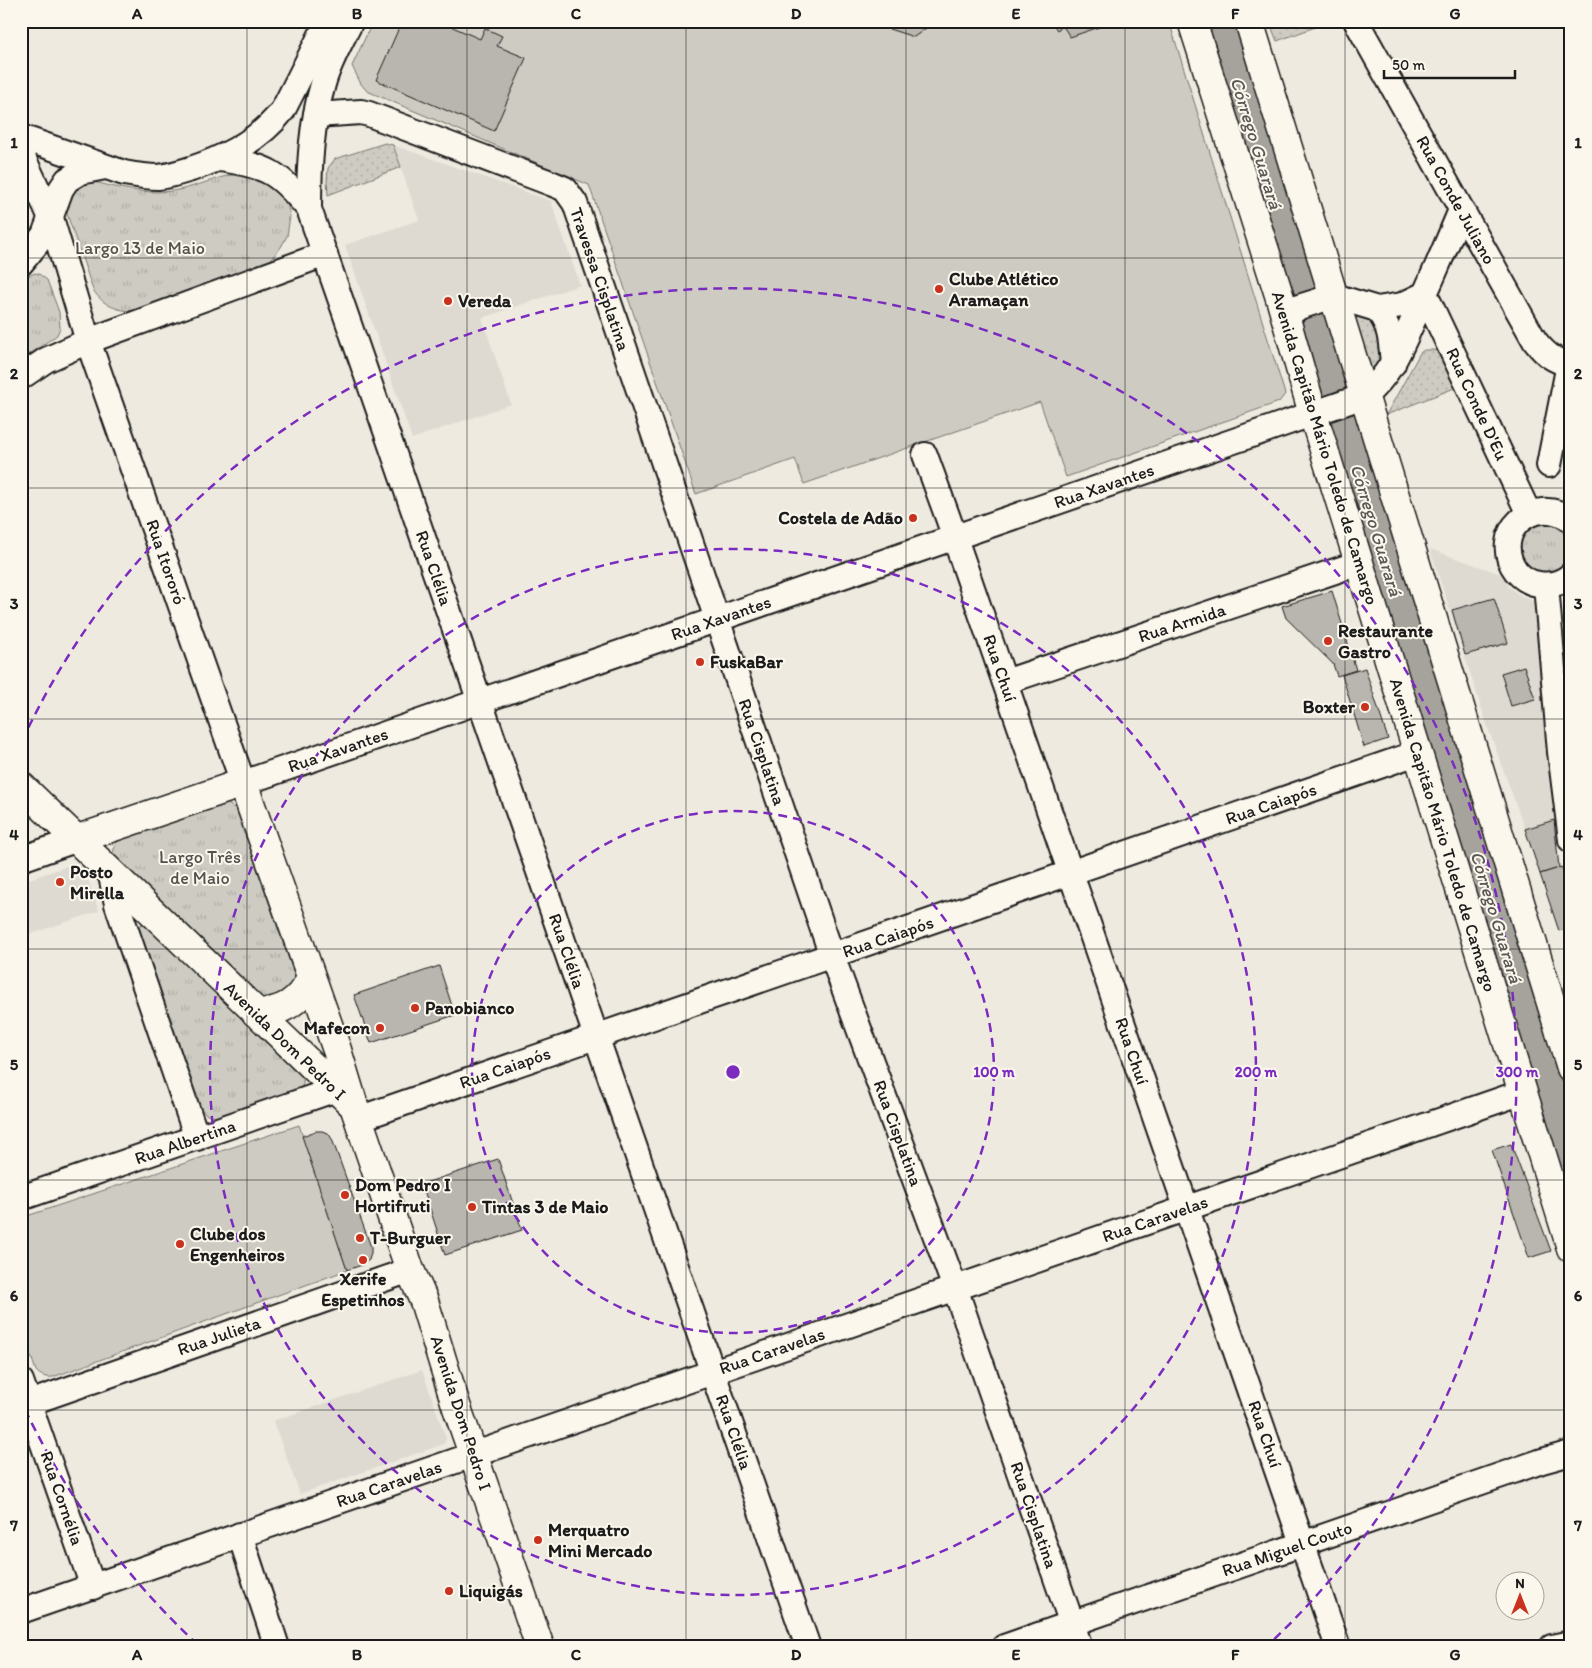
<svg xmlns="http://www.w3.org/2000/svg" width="1592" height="1668" font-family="Itim,sans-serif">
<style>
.built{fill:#dedad1}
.grass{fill:url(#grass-dots);stroke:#75746f}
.park{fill:url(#park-tufts);stroke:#75746f}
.pitch{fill:#ceccc2;stroke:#75746f}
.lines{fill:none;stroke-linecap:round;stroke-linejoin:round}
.river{stroke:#a6a39d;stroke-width:31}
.building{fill:#b9b6af;stroke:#1c1c1c}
.minor-casing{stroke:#1c1c1c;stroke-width:28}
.major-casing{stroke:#1c1c1c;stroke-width:31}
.minor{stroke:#fbf7ec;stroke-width:24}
.major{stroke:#fbf7ec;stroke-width:28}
.grid{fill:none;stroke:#1c1c1c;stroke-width:1;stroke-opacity:0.55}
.ring{fill:none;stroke:#7b2cbf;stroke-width:2.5;stroke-dasharray:9 6}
.poi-dot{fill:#c8321e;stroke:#fbf7ec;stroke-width:2}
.labels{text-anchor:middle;stroke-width:4;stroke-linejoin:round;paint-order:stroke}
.street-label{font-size:18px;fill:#1c1c1c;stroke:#fbf7ec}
.park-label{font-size:18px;fill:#51514e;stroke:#fbf7ec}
.poi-label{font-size:18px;font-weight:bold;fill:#1c1c1c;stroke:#fbf7ec;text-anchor:start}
.water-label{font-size:19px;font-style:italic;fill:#5a5956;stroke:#fbf7ec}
.centre{fill:#7b2cbf;stroke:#fbf7ec;stroke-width:2.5}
.ring-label{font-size:15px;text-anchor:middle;font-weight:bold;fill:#7b2cbf;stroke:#fbf7ec;stroke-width:4;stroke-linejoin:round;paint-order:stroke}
.neatline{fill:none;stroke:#1c1c1c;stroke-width:2}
.grid-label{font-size:16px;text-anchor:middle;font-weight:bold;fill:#1c1c1c}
</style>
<defs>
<pattern id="grass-dots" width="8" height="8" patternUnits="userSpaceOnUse" patternTransform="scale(1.25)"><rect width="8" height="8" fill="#ceccc2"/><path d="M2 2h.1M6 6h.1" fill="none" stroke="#b0afa6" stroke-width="1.8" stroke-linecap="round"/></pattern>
<pattern id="park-tufts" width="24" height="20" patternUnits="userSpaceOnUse" patternTransform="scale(1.25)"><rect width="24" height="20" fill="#ceccc2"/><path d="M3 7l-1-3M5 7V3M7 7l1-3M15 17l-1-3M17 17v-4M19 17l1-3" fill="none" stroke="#b0afa6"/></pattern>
</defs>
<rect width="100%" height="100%" fill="#eeeadf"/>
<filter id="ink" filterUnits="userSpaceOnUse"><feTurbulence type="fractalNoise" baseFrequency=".02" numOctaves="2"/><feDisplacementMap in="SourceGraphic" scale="10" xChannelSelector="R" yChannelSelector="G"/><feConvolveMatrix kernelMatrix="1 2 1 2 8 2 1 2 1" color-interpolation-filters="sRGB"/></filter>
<g filter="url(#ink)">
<!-- built -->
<g class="built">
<polygon points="393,145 551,201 580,285 482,318 511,404 412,439 345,245 419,220"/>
<polygon points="1430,549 1501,574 1509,587 1521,596 1535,602 1554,820 1525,829 1488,728"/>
<polygon points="76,863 85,871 99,911 25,936 21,925 21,882"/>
<polygon points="422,1370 446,1438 444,1444 300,1494 273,1421"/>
</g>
<!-- grass -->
<g class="grass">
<polygon points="1269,21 1329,21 1329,22 1277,41"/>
<polygon points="385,143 393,145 401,167 328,195 327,180 328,168 335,159"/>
<path d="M1349 311 1376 321C1379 337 1385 354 1376 369L1369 370Z"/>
<polygon points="1424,350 1433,350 1441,352 1457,387 1386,415 1420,353"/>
</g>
<!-- park -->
<g class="park">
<path d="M231 175 259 176 286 198 290 216 287 236 281 247 269 262 263 266 136 311C117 311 104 306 93 290L65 208 66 192 88 180C120 189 153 197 187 188 202 184 216 178 231 175Z"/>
<polygon points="35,273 39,274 47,280 59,312 60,328 57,335 21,360 21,283 28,276"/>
<circle cx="1545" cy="548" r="24"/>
<polygon points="222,804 228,804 236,809 295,977 296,981 284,997 265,999 260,997 112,856 116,843 121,839"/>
<path d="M141 924H146L300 1074C306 1081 303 1087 297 1092L218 1118 207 1115 199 1106 137 930Z"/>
</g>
<!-- pitch -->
<g class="pitch">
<polygon points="373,21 1169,21 1285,394 1279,402 1066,477 1040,402 804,484 795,459 696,494 589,185 367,91 361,84 352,66"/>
<path d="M299 1125 347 1270 53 1377C46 1378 41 1376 36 1371L21 1326V1218Z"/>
</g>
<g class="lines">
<!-- river -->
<polyline class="river" points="1220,21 1439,721 1571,1154"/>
</g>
<!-- building -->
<g class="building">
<polygon points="402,21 439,21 480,39 485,28 502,36 497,46 526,58 494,131 376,80"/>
<polygon points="864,21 936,21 914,37"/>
<polygon points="1051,21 1117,21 1070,37 1063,26 1057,30"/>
<polygon points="1332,591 1356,670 1337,676 1333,664 1286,618 1282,606"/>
<polygon points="1494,598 1508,643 1465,655 1452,610"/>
<polygon points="1524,666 1535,699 1511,706 1501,673"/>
<polygon points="1365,668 1388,739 1364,747 1342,675"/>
<polygon points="1554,820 1559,868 1540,874 1525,829"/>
<polygon points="1562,867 1571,897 1571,927 1559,931 1540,874"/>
<polygon points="439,966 455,1015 371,1043 354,995"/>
<polygon points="316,1131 322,1131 328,1133 332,1139 371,1247 371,1253 369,1260 362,1265 347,1270 302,1136"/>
<polygon points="1511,1144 1551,1251 1529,1258 1492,1150"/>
<polygon points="498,1159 522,1230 445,1255 422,1184"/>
</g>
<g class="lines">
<defs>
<g id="minor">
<path d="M1356 21 1535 341C1546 355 1553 360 1571 365"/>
<polyline points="316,115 361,112 369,114 553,184 565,189 575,203 832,956 955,1288 1080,1647"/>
<path d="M21 137 124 173C135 175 146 177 158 177 169 176 181 172 191 169 227 157 260 140 283 110L328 21"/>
<path d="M21 153 51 218 88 341 243 783 1364 396C1391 375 1401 347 1415 316 1431 281 1446 246 1461 210"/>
<path d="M220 159C269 166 277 172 309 209L808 1647"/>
<path d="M309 209C309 168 311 125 323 84 329 62 341 42 351 21"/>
<polyline points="21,263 44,235 61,189 67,180 80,172 105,167"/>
<polyline points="1425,294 1529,514"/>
<path d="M1377 309C1391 327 1391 341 1393 364"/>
<polyline points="1286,320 1289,315 1299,307 1334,296 1377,309 1402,305 1425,294"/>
<polyline points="21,377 46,360 88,341 325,254"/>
<polyline points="925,455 948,518 1338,1647"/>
<polyline points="1549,465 1569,364"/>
<path d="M1571 520C1533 492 1489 534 1516 571 1522 578 1530 583 1539 584 1551 586 1562 583 1571 575"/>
<polyline points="1546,585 1560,752 1571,840"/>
<polyline points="1005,682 1359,563"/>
<polyline points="21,859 78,839"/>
<polyline points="110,871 117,904 197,1138"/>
<polyline points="358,1119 1417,753"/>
<polyline points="21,1198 348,1085"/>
<polyline points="21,1381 93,1587"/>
<polyline points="29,1403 410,1270"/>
<polyline points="240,1535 277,1647"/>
<polyline points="21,1611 1523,1092"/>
<polyline points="1004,1647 1542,1461 1571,1453"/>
<polyline points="1552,1647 1571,1643"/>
</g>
<g id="major">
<polyline points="1192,21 1280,298 1313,414 1571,1248"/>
<polyline points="1249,21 1571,1068"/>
<polyline points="21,786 354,1106"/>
<polyline points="78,839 243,783 337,1050 354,1106 410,1270 424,1301 456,1405 540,1647"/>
<path d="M256 1013C283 1012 298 1003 311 979"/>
</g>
</defs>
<!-- minor casing -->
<use href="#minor" class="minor-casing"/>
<!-- major casing -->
<use href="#major" class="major-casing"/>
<!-- minor -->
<use href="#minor" class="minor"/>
<!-- major -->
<use href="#major" class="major"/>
</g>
</g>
<!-- grid -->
<path class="grid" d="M247 21V1647M467 21V1647M686 21V1647M906 21V1647M1125 21V1647M1345 21V1647M21 258H1571M21 488H1571M21 719H1571M21 949H1571M21 1180H1571M21 1410H1571"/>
<!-- distance rings -->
<g class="ring">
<circle cx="733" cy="1072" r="261"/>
<circle cx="733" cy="1072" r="523"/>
<path d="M198 1645A784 784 0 0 1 22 1403M22 741A784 784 0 1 1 1268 1645"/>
</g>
<!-- markers -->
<g class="poi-dot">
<circle cx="939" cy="289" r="5"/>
<circle cx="448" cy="301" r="5"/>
<circle cx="913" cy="518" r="5"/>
<circle cx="1328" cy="641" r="5"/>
<circle cx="700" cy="662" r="5"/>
<circle cx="1365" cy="707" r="5"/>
<circle cx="60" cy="882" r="5"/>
<circle cx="415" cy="1008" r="5"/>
<circle cx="380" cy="1028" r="5"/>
<circle cx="345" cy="1195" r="5"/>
<circle cx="472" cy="1207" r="5"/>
<circle cx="360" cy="1238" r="5"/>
<circle cx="180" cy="1244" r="5"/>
<circle cx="363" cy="1260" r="5"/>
<circle cx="538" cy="1540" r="5"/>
<circle cx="449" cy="1591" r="5"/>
</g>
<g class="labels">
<!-- street labels -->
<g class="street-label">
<text transform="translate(1456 200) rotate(61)" y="6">Rua Conde Juliano</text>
<text transform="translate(600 279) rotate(71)" y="6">Travessa Cisplatina</text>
<text transform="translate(1477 404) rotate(65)" y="6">Rua Conde D'Eu</text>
<text transform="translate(1325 448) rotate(73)" y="6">Avenida Capitão Mário Toledo de Camargo</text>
<text transform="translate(1104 486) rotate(-19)" y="6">Rua Xavantes</text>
<text transform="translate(166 562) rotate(71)" y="6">Rua Itororó</text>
<text transform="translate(434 568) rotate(71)" y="6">Rua Clélia</text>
<text transform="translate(721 618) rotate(-19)" y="6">Rua Xavantes</text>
<text transform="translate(1182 623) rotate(-18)" y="6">Rua Armida</text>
<text transform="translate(1000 668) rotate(71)" y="6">Rua Chuí</text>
<text transform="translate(338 750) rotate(-19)" y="6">Rua Xavantes</text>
<text transform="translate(762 752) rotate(71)" y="6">Rua Cisplatina</text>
<text transform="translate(1271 804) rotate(-19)" y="6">Rua Caiapós</text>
<text transform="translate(1443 835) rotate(73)" y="6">Avenida Capitão Mário Toledo de Camargo</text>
<text transform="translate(888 937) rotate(-19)" y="6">Rua Caiapós</text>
<text transform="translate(567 951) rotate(71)" y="6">Rua Clélia</text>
<text transform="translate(285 1041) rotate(44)" y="6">Avenida Dom Pedro I</text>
<text transform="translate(1132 1051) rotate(71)" y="6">Rua Chuí</text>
<text transform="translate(505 1068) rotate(-19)" y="6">Rua Caiapós</text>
<text transform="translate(898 1133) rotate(70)" y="6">Rua Cisplatina</text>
<text transform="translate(185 1142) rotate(-19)" y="6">Rua Albertina</text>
<text transform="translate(1155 1219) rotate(-19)" y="6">Rua Caravelas</text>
<text transform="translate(219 1336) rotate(-19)" y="6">Rua Julieta</text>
<text transform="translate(772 1351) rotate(-19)" y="6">Rua Caravelas</text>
<text transform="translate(461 1413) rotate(72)" y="6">Avenida Dom Pedro I</text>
<text transform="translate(734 1432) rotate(71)" y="6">Rua Clélia</text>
<text transform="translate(1265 1434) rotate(71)" y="6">Rua Chuí</text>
<text transform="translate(389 1484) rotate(-19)" y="6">Rua Caravelas</text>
<text transform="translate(62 1498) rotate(71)" y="6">Rua Cornélia</text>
<text transform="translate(1034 1515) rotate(71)" y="6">Rua Cisplatina</text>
<text transform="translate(1287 1549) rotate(-19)" y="6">Rua Miguel Couto</text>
</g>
<!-- park labels -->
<g class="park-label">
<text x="140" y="254">Largo 13 de Maio</text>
<text x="200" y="863">Largo Três<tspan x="200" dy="21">de Maio</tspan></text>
</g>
<!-- poi labels -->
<g class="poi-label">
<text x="949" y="285">Clube Atlético<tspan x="949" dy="21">Aramaçan</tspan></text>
<text x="458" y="307">Vereda</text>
<text x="903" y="524" text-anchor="end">Costela de Adão</text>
<text x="1338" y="637">Restaurante<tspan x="1338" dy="21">Gastro</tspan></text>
<text x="710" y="668">FuskaBar</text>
<text x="1355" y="713" text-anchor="end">Boxter</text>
<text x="70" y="878">Posto<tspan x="70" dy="21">Mirella</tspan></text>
<text x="425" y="1014">Panobianco</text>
<text x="370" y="1034" text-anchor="end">Mafecon</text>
<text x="355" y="1191">Dom Pedro I<tspan x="355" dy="21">Hortifruti</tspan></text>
<text x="482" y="1213">Tintas 3 de Maio</text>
<text x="190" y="1240">Clube dos<tspan x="190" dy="21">Engenheiros</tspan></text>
<text x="370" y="1244">T-Burguer</text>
<text x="363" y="1285" text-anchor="middle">Xerife<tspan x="363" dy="21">Espetinhos</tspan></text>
<text x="548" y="1536">Merquatro<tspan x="548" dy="21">Mini Mercado</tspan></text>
<text x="459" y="1597">Liquigás</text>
</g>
<!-- water labels -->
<g class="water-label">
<text transform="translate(1257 143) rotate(73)" y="7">Córrego Guarará</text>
<text transform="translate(1377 530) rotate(73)" y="7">Córrego Guarará</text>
<text transform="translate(1497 917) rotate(73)" y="7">Córrego Guarará</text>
</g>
</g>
<circle cx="733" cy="1072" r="8" class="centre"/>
<g class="ring-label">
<text x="994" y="1077">100 m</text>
<text x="1256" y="1077">200 m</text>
<text x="1517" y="1077">300 m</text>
</g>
<!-- margin -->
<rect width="1592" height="1668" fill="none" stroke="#fbf7ec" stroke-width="55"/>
<!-- north arrow -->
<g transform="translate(1520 1596)"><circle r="24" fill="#fbf7ec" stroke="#a29f99"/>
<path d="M0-4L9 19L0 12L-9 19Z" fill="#c8321e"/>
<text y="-8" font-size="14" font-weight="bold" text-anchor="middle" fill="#1c1c1c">N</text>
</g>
<!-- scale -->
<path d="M1384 70v8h131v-8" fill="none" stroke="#1c1c1c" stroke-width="2.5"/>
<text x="1392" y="70" font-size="15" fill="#1c1c1c" stroke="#fbf7ec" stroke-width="4" paint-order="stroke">50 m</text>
<rect x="28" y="28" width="1536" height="1612" class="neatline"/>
<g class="grid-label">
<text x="137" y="19">A</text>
<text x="357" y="19">B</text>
<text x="576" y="19">C</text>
<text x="796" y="19">D</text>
<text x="1016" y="19">E</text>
<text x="1235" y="19">F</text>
<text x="1455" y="19">G</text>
<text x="14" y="148">1</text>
<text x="1578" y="148">1</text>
<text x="14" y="379">2</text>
<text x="1578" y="379">2</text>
<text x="14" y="609">3</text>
<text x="1578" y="609">3</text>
<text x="14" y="840">4</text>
<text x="1578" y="840">4</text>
<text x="14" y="1070">5</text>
<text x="1578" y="1070">5</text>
<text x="14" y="1301">6</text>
<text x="1578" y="1301">6</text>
<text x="14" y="1531">7</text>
<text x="1578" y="1531">7</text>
<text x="137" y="1660">A</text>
<text x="357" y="1660">B</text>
<text x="576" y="1660">C</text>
<text x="796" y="1660">D</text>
<text x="1016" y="1660">E</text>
<text x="1235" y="1660">F</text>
<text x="1455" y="1660">G</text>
</g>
</svg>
